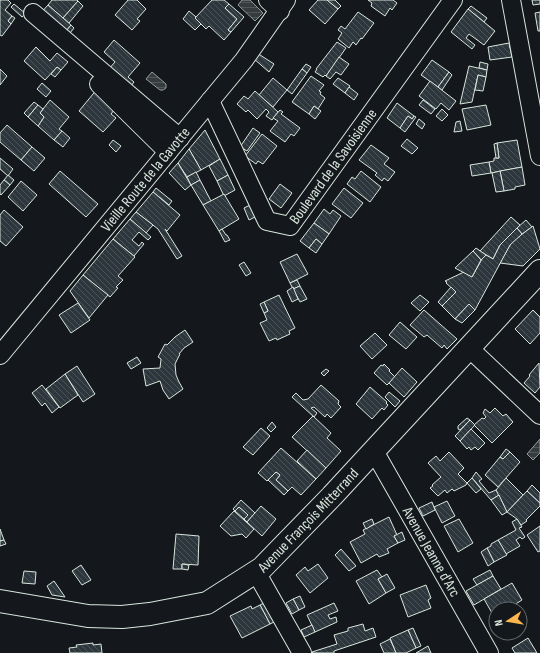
<svg xmlns="http://www.w3.org/2000/svg" width="540" height="653" font-family="'Sofia Sans Condensed',sans-serif">
<style>
.water{fill:url(#water-rules);stroke:#939e99}
.building{fill:url(#building-back-hatch);stroke:#d8e6dc}
.lines{fill:none;stroke-linecap:round;stroke-linejoin:round}
.minor-casing{stroke:#d8e6dc;stroke-width:20}
.major-casing{stroke:#d8e6dc;stroke-width:24}
.minor{stroke:#14181c;stroke-width:18}
.major{stroke:#14181c;stroke-width:22}
.labels{text-anchor:middle;stroke-width:3;stroke-linejoin:round;paint-order:stroke}
.street-label{font-size:15px;fill:#d8e6dc;stroke:#14181c}
</style>
<defs>
<pattern id="water-rules" width="6" height="5" patternUnits="userSpaceOnUse"><rect width="6" height="5" fill="#363b3e"/><path d="M0 2.5h6" fill="none" stroke="#525759"/></pattern>
<pattern id="building-back-hatch" width="6" height="6" patternUnits="userSpaceOnUse"><rect width="6" height="6" fill="#2c363c"/><path d="M-1 5l2 2M0 0l6 6M5-1l2 2" fill="none" stroke="#4a5358"/></pattern>
</defs>
<rect width="100%" height="100%" fill="#14181c"/>
<!-- water -->
<g class="water">
<polygon points="242,0 250,0 263,13 255,21 238,5"/>
<polygon points="152,72 166,84 166,88 163,90 160,90 146,79"/>
<polygon points="540,439 540,453 533,460 527,454"/>
</g>
<!-- building -->
<g class="building">
<polygon points="0,0 8,0 11,3 5,10 12,16 8,21 11,24 2,36 0,35"/>
<polygon points="52,0 77,0 78,1 63,18 48,5"/>
<polygon points="128,0 137,0 146,9 137,19 140,21 132,30 115,15"/>
<polygon points="212,0 224,0 229,4 225,8 237,19 228,30 231,32 224,40 209,26 206,29 195,18"/>
<polygon points="318,0 327,0 338,9 325,24 309,10"/>
<polygon points="327,0 335,0 341,6 338,9"/>
<polygon points="368,0 393,0 397,3 392,10 390,8 385,16 371,6 372,3"/>
<polygon points="532,0 540,0 540,4 533,5"/>
<polygon points="78,1 83,6 69,23 63,18"/>
<polygon points="14,4 26,14 22,17 11,7"/>
<polygon points="229,4 244,17 231,32 228,30 237,19 225,8"/>
<polygon points="48,5 71,25 63,35 39,15"/>
<polygon points="471,6 487,18 484,22 468,9"/>
<polygon points="468,9 495,31 484,45 469,34 466,38 475,45 472,49 451,32"/>
<polygon points="189,11 196,17 195,18 201,24 195,30 183,19"/>
<polygon points="358,12 374,23 362,39 361,38 356,45 353,42 349,48 338,39 342,33 338,30 341,26 345,29"/>
<polygon points="540,12 540,31 538,31 535,13"/>
<polygon points="12,16 15,18 11,24 8,21"/>
<polygon points="71,25 74,28 66,38 63,35"/>
<polygon points="114,40 140,63 128,77 134,82 128,90 107,71 115,62 104,52"/>
<polygon points="337,42 346,48 326,76 325,75 323,77 315,72 317,69 316,69"/>
<polygon points="509,43 512,57 490,60 488,47"/>
<polygon points="36,47 50,61 57,53 68,62 61,70 57,67 45,80 24,61"/>
<polygon points="257,53 274,64 269,72 253,58"/>
<polygon points="339,57 349,64 341,75 336,72 330,79 326,76"/>
<polygon points="432,60 449,72 438,87 421,75"/>
<polygon points="480,62 488,64 487,70 479,68"/>
<polygon points="306,64 311,67 307,73 302,69"/>
<polygon points="469,66 487,70 486,77 478,75 472,102 460,104"/>
<polygon points="57,67 61,70 55,77 51,74"/>
<polygon points="0,69 7,76 0,85"/>
<polygon points="302,69 307,73 292,94 287,90"/>
<polygon points="449,72 452,75 442,90 438,87"/>
<polygon points="478,75 486,77 483,91 475,90"/>
<polygon points="311,76 324,85 319,91 321,92 320,94 325,98 318,109 314,106 309,114 292,102"/>
<polygon points="273,78 287,90 273,107 259,95"/>
<polygon points="338,78 350,86 345,93 333,84"/>
<polygon points="430,81 456,101 449,110 441,103 436,109 419,96"/>
<polygon points="42,83 51,91 46,97 37,89"/>
<polygon points="349,87 358,94 354,100 345,93"/>
<polygon points="98,88 118,105 111,114 116,118 103,132 79,111"/>
<polygon points="255,91 278,112 272,120 266,116 269,112 266,109 257,119 248,110 246,112 237,104 244,96 248,99"/>
<polygon points="50,100 69,117 59,129 62,131 54,140 38,126 44,117 40,113"/>
<polygon points="423,100 435,109 431,114 419,105"/>
<polygon points="34,102 38,105 28,117 24,113"/>
<polygon points="397,103 414,116 412,119 408,116 400,128 387,118"/>
<polygon points="38,105 43,109 40,113 44,117 38,126 28,117"/>
<polygon points="486,105 491,125 467,130 462,109"/>
<polygon points="314,106 321,111 315,119 309,114"/>
<polygon points="442,109 448,115 442,121 436,116"/>
<polygon points="280,110 283,112 281,114 300,128 294,136 291,134 285,142 270,131 278,121 273,118"/>
<polygon points="408,116 412,119 414,116 416,117 405,132 400,128"/>
<polygon points="419,119 425,124 422,129 416,124"/>
<polygon points="460,121 462,131 454,132 456,122"/>
<polygon points="7,125 32,147 21,160 0,142 0,133"/>
<polygon points="253,128 260,133 247,151 240,147"/>
<polygon points="205,130 220,159 201,170 189,149"/>
<polygon points="62,131 70,138 63,147 54,140"/>
<polygon points="262,134 277,146 263,164 258,161 256,164 245,156"/>
<polygon points="407,139 418,148 412,154 401,146"/>
<polygon points="113,140 121,146 116,152 109,145"/>
<polygon points="517,140 522,167 491,173 489,162 494,161 494,158 499,158 497,143"/>
<polygon points="497,143 499,158 496,158 494,144"/>
<polygon points="371,145 389,158 384,164 395,172 388,181 384,178 382,181 375,175 377,173 359,160"/>
<polygon points="32,147 45,158 34,171 21,160"/>
<polygon points="189,149 201,170 187,177 178,163"/>
<polygon points="0,158 13,169 8,176 0,169"/>
<polygon points="220,159 228,175 217,181 209,166"/>
<polygon points="489,162 491,173 472,176 470,165"/>
<polygon points="178,163 191,185 185,190 169,173"/>
<polygon points="522,167 525,185 515,187 515,189 504,191 500,171"/>
<polygon points="60,171 98,204 86,217 49,184"/>
<polygon points="361,171 381,187 370,202 347,184 352,177 355,179"/>
<polygon points="500,171 504,191 496,192 492,173"/>
<polygon points="196,172 200,180 191,185 187,177"/>
<polygon points="8,175 14,180 10,185 4,180"/>
<polygon points="228,175 235,190 224,196 217,181"/>
<polygon points="4,180 10,185 1,195 0,194 0,185"/>
<polygon points="200,180 211,201 203,205 191,185"/>
<polygon points="21,181 37,195 23,211 8,197"/>
<polygon points="280,184 292,193 281,208 269,199"/>
<polygon points="156,188 172,201 169,205 153,192"/>
<polygon points="344,188 363,203 351,218 332,204"/>
<polygon points="153,192 180,215 167,231 165,229 182,256 177,259 158,229 136,212"/>
<polygon points="224,194 239,219 219,231 203,205"/>
<polygon points="254,203 259,215 249,220 244,208"/>
<polygon points="324,209 330,214 333,210 341,216 329,234 314,223"/>
<polygon points="4,210 23,227 6,246 0,241 0,215"/>
<polygon points="136,212 153,225 146,233 130,219"/>
<polygon points="511,217 520,225 500,245 493,259 480,251"/>
<polygon points="130,219 151,237 148,240 139,232 132,240 139,246 142,242 144,244 134,256 113,239"/>
<polygon points="526,220 532,227 522,234 517,228"/>
<polygon points="314,223 329,234 322,244 316,239 309,248 300,241"/>
<polygon points="533,226 540,249 523,266 500,263 510,245 517,238"/>
<polygon points="517,228 522,234 510,245 475,310 469,304 455,319 442,306 456,292 446,283 447,282 445,281 464,272 472,277 482,259 486,255 493,259 500,245"/>
<polygon points="222,229 226,235 227,235 230,240 225,242 219,231"/>
<polygon points="113,239 135,257 118,276 123,280 116,287 118,288 110,297 83,275"/>
<polygon points="316,239 322,244 316,253 309,248"/>
<polygon points="476,248 486,255 481,260 473,251"/>
<polygon points="473,251 481,260 472,277 455,268"/>
<polygon points="297,254 308,274 290,283 280,262"/>
<polygon points="244,262 251,273 246,276 239,265"/>
<polygon points="83,275 108,295 89,318 70,291"/>
<polygon points="297,280 300,286 293,289 290,283"/>
<polygon points="300,286 307,299 300,302 293,289"/>
<polygon points="293,287 298,299 292,302 287,291"/>
<polygon points="451,287 456,292 442,306 438,302"/>
<polygon points="279,295 295,328 289,331 290,334 277,340 276,338 269,341 260,323 267,320 264,313 268,311 264,302"/>
<polygon points="420,295 429,302 420,311 411,303"/>
<polygon points="264,302 268,311 264,313 260,304"/>
<polygon points="78,303 90,320 71,333 59,315"/>
<polygon points="469,304 475,310 462,323 455,319"/>
<polygon points="424,310 457,339 447,349 444,345 442,348 427,335 424,337 410,325"/>
<polygon points="533,310 540,317 540,333 530,344 515,329"/>
<polygon points="400,322 417,337 406,349 389,335"/>
<polygon points="185,330 193,342 184,348 179,354 180,354 175,364 176,375 179,382 183,389 169,399 163,390 160,381 146,386 143,369 160,368 161,359 158,357 165,344 167,345 175,337"/>
<polygon points="375,333 387,345 372,359 360,346"/>
<polygon points="137,357 141,363 131,369 127,363"/>
<polygon points="539,363 540,387 535,393 524,383 530,376 529,375"/>
<polygon points="384,364 390,370 389,371 395,377 387,385 374,373 381,365 383,366"/>
<polygon points="77,366 95,394 83,402 65,374"/>
<polygon points="402,368 417,382 404,397 389,383"/>
<polygon points="326,369 329,371 324,376 321,373"/>
<polygon points="65,374 78,395 60,408 46,389"/>
<polygon points="42,385 59,407 52,413 45,403 42,406 32,393"/>
<polygon points="321,385 339,401 338,404 341,407 331,418 327,414 325,417 314,407 311,408 317,413 314,417 292,397 296,393 303,400 308,399"/>
<polygon points="370,387 387,402 386,403 388,405 384,410 382,408 372,419 356,404"/>
<polygon points="389,392 400,401 395,407 385,397"/>
<polygon points="495,408 503,416 506,414 513,422 492,443 474,425 482,418 484,419 486,417 483,413 485,409 490,413"/>
<polygon points="313,416 331,433 327,438 341,451 326,468 292,437"/>
<polygon points="467,418 470,420 460,430 458,429 458,426"/>
<polygon points="470,420 475,425 460,441 455,436"/>
<polygon points="272,422 276,427 271,432 267,428"/>
<polygon points="261,428 270,436 253,455 243,447"/>
<polygon points="471,429 485,443 478,450 475,447 471,450 469,447 467,449 460,441"/>
<polygon points="281,448 316,479 301,495 292,487 288,491 276,480 280,475 276,472 267,481 258,473"/>
<polygon points="506,449 510,452 503,459 500,457"/>
<polygon points="307,450 326,468 316,479 297,461"/>
<polygon points="449,452 464,468 458,474 467,483 466,485 454,491 452,489 447,493 445,490 438,496 430,488 433,486 432,485 441,477 428,463 436,456 440,461"/>
<polygon points="510,452 520,462 498,487 485,475 500,457 503,459"/>
<polygon points="276,472 280,475 276,480 288,491 284,495 268,480"/>
<polygon points="476,472 482,479 479,481 489,493 496,490 499,495 491,500 472,478"/>
<polygon points="472,478 481,489 476,493 467,483"/>
<polygon points="506,478 523,495 507,512 496,490"/>
<polygon points="532,485 540,493 540,503 527,491"/>
<polygon points="527,491 540,503 540,506 526,520 527,521 521,525 517,519 507,512"/>
<polygon points="499,495 507,512 502,515 491,500"/>
<polygon points="241,500 255,513 247,522 244,519 248,515 239,507 235,511 233,509"/>
<polygon points="447,501 455,516 442,523 434,507"/>
<polygon points="432,502 435,510 423,516 419,508"/>
<polygon points="261,506 276,519 262,536 247,522"/>
<polygon points="239,507 248,515 244,519 235,511"/>
<polygon points="234,511 254,529 246,538 242,534 231,536 220,526"/>
<polygon points="389,517 397,535 394,536 398,543 387,549 389,553 379,557 377,554 361,563 350,542 365,534 363,530"/>
<polygon points="372,519 374,524 366,529 363,523"/>
<polygon points="459,519 473,543 458,552 444,526"/>
<polygon points="517,519 522,527 519,528 525,537 522,539 520,537 516,540 520,546 506,554 498,540 516,530 512,522"/>
<polygon points="540,526 540,551 538,552 527,535"/>
<polygon points="0,529 4,540 0,541"/>
<polygon points="402,532 405,540 398,543 394,536"/>
<polygon points="176,534 199,536 198,565 182,564 182,569 173,569"/>
<polygon points="4,540 6,544 0,546 0,541"/>
<polygon points="498,540 507,555 494,562 487,548 491,546 491,544"/>
<polygon points="487,548 494,562 488,566 481,552"/>
<polygon points="341,549 356,566 349,571 335,555"/>
<polygon points="182,564 189,565 188,570 182,569"/>
<polygon points="318,564 328,578 310,593 296,575 305,567 308,571"/>
<polygon points="81,565 91,580 82,585 72,571"/>
<polygon points="377,570 382,577 378,579 386,593 369,604 356,581"/>
<polygon points="490,570 493,576 477,585 473,579"/>
<polygon points="24,571 36,572 35,584 22,583"/>
<polygon points="387,574 395,588 386,593 378,579"/>
<polygon points="493,576 501,589 474,605 466,591"/>
<polygon points="54,581 65,597 52,595 47,586"/>
<polygon points="512,583 522,600 514,605 516,609 496,609 496,620 484,599"/>
<polygon points="426,585 431,598 428,600 431,608 408,617 400,595"/>
<polygon points="300,596 305,607 299,610 293,599"/>
<polygon points="293,599 299,610 292,614 286,603"/>
<polygon points="264,603 274,622 270,624 260,605"/>
<polygon points="334,603 338,611 328,615 330,619 336,617 337,622 315,632 307,615"/>
<polygon points="260,605 270,624 242,638 230,616 251,606 252,609"/>
<polygon points="363,624 365,631 373,628 376,637 334,651 334,653 313,653 312,652 337,644 334,635 348,631 348,628"/>
<polygon points="312,625 315,632 304,637 301,630"/>
<polygon points="413,628 421,646 416,648 408,630"/>
<polygon points="408,630 416,648 406,653 396,653 390,638"/>
<polygon points="528,638 537,653 515,653 512,648"/>
<polygon points="390,639 396,653 384,653 380,644"/>
<polygon points="93,643 93,645 101,644 102,653 70,653 69,648 77,647 76,645"/>
<polygon points="428,646 431,653 416,653"/>
</g>
<g class="lines">
<defs>
<g id="minor">
<polyline points="268,0 280,11"/>
<polyline points="511,0 540,156"/>
<polyline points="33,13 180,138"/>
<polyline points="99,84 168,152"/>
<path id="s1" d="M210 101 267 221 290 226 453 0"/>
<polyline points="469,348 540,415"/>
<path id="s2" d="M0 355 244 60 286 0"/>
<path id="s3" d="M374 451 489 653"/>
<polyline points="256,572 302,653"/>
</g>
<g id="major">
<path id="s4" d="M0 601 88 616 122 617 150 614 207 603 262 568 332 496 540 271"/>
</g>
</defs>
<!-- minor casing -->
<use href="#minor" class="minor-casing"/>
<!-- major casing -->
<use href="#major" class="major-casing"/>
<!-- minor -->
<use href="#minor" class="minor"/>
<!-- major -->
<use href="#major" class="major"/>
</g>
<g class="labels">
<!-- street labels -->
<g class="street-label">
<text dy="5" stroke="none"><textPath href="#s1" startOffset="230">Boulevard de la Savoisienne</textPath></text>
<text dy="5" stroke="none"><textPath href="#s2" startOffset="228">Vieille Route de la Gavotte</textPath></text>
<text dy="5" stroke="none"><textPath href="#s4" startOffset="341">Avenue François Mitterrand</textPath></text>
<text dy="5" stroke="none"><textPath href="#s3" startOffset="116">Avenue Jeanne d'Arc</textPath></text>
</g>
</g>
<!-- north arrow -->
<g transform="translate(508 621) rotate(258)"><circle r="19" fill="#14181c" stroke="#626a69"/>
<path d="M0-3L7 15L0 10L-7 15Z" fill="#ffb74d"/>
<text y="-6" font-size="11" font-weight="bold" text-anchor="middle" fill="#d8e6dc">N</text>
</g>
</svg>
